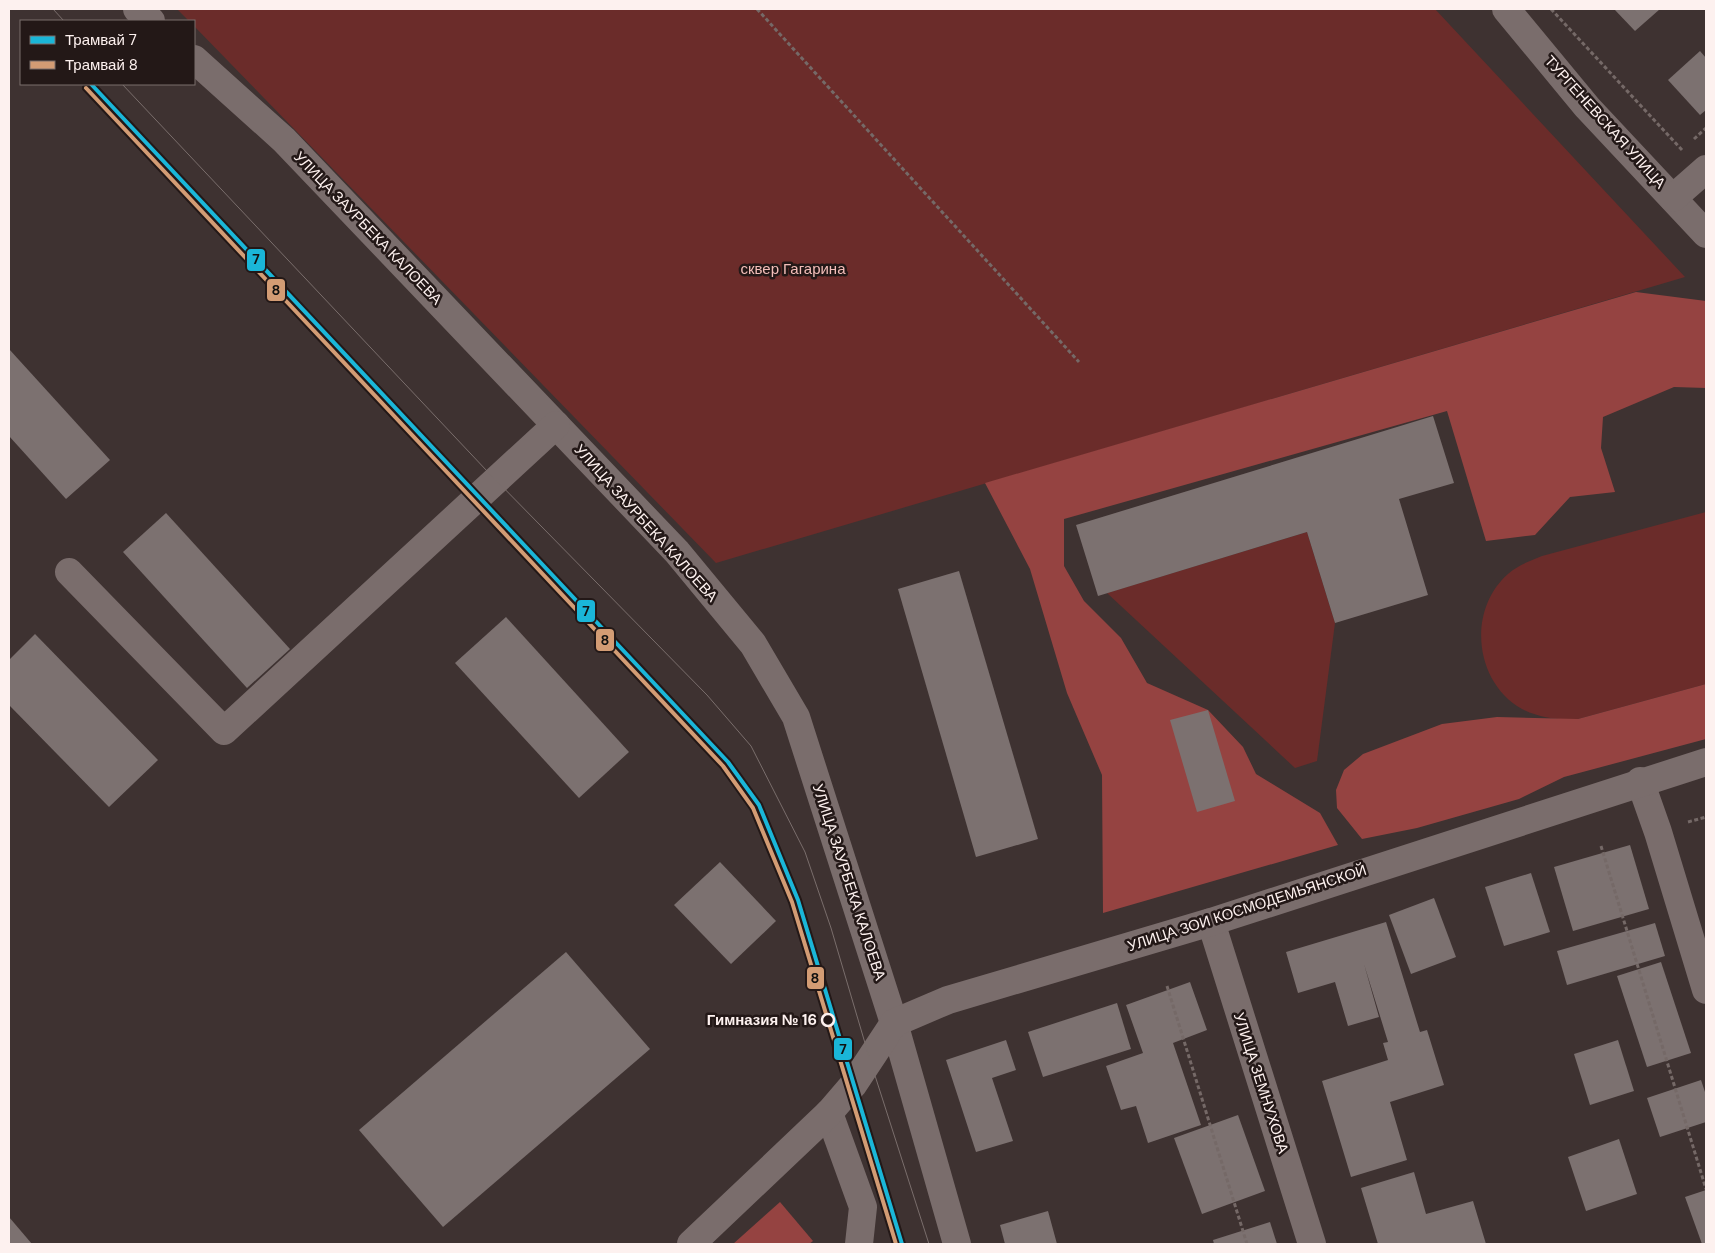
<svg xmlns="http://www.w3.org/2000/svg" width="1715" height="1253" font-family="'DM Sans',sans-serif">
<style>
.green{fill:#6b2c2a}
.forest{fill:#954341}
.building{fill:#7c7170}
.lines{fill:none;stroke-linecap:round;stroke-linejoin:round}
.path{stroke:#756967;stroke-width:3;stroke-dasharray:4 2.5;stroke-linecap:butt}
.minor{stroke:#7a6d6c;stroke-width:28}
.tram{stroke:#7a6e6c;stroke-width:1}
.tram-1-casing{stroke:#231817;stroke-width:8}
.tram-2-casing{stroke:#231817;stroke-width:8}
.tram-1{stroke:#1ab6d8;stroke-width:4}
.tram-2{stroke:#d39c74;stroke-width:4}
.stop-dot{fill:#231817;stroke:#fdf1ef;stroke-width:2.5}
.labels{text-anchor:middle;stroke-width:5;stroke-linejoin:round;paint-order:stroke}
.street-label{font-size:15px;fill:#fdf1ef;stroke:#231817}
.park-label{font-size:15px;fill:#f3beb9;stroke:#231817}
.stop-label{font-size:15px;font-weight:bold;fill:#fdf1ef;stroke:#231817;text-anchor:end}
.line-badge{stroke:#231817;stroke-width:2}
.pale-badge-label{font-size:14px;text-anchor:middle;font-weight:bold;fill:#111}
</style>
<rect width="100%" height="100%" fill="#3e3231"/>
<!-- green -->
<g class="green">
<polygon points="177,9 1435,9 1685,277 716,563 194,26 194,21 189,21"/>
<path d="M1706 512V684L1578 719C1558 720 1540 718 1522 709 1474 682 1467 610 1508 574 1518 565 1530 561 1542 556Z"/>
<polygon points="1307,532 1335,623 1317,761 1295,768 1107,593"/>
</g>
<!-- forest -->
<g class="forest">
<polygon points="1636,292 1706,301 1706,388 1674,387 1603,417 1601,448 1615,492 1570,497 1535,535 1486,541 1447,411 1064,519 1064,566 1084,601 1121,638 1147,683 1208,710 1243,747 1256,774 1320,813 1338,845 1103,913 1102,775 1067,693 1030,569 985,483"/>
<polygon points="1706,684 1706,739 1564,777 1519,799 1417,828 1362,839 1337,808 1336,790 1344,770 1363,754 1442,724 1497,717 1578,719"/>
<polygon points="780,1202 813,1241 809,1244 733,1244"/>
</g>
<!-- building -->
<g class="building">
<polygon points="1614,9 1660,9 1635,31"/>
<polygon points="1700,51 1706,58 1706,110 1700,115 1668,80"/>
<polygon points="9,349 110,460 66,499 9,436"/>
<polygon points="1433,416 1454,483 1399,499 1428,595 1335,623 1307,532 1098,596 1076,525"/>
<polygon points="166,513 290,649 247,688 123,552"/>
<polygon points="959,571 1038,839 976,857 898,589"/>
<polygon points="506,617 629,752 579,798 455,663"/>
<polygon points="35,634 158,760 109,807 9,705 9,660"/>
<polygon points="1208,710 1235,801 1197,812 1170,720"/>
<polygon points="1630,845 1649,909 1573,931 1554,867"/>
<polygon points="720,862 776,921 731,964 674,905"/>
<polygon points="1531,873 1550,932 1504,946 1485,887"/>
<polygon points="1434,898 1456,957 1411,974 1389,915"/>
<polygon points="1386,922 1420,1032 1427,1030 1444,1085 1390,1102 1407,1160 1351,1177 1322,1081 1388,1060 1383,1043 1388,1042 1364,964 1379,1017 1348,1026 1335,982 1298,993 1286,952"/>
<polygon points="1655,923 1665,956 1567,985 1557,951"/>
<polygon points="566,952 650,1049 443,1227 359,1130"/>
<polygon points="1661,962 1691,1053 1647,1067 1617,976"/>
<polygon points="1190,982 1207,1030 1173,1043 1201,1125 1148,1143 1136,1106 1121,1110 1106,1066 1143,1053 1126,1005"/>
<polygon points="1117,1003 1131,1049 1043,1077 1028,1032"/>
<polygon points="1006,1040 1016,1070 992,1078 1013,1141 976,1152 946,1060"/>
<polygon points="1618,1040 1634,1091 1590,1105 1574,1054"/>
<polygon points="1701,1080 1706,1095 1706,1122 1660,1137 1647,1098"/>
<polygon points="1238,1115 1265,1191 1202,1214 1174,1138"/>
<polygon points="1619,1139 1637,1194 1586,1211 1568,1157"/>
<polygon points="1414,1172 1426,1214 1473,1201 1486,1244 1378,1244 1361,1188"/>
<polygon points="1706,1190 1706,1244 1702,1244 1685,1197"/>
<polygon points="1048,1211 1057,1244 1005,1244 1000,1225"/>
<polygon points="9,1217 32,1244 9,1244"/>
<polygon points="1270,1222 1277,1244 1214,1244 1213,1240"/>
</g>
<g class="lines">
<!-- path -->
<g class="path">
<polyline points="757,9 1079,362"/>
<polyline points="1551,9 1682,150"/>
<polyline points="1694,139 1706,128"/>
<polyline points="1688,822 1706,817"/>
<polyline points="1601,846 1706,1189"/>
<polyline points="1167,986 1247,1244"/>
</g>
<!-- minor -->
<g class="minor">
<polyline points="137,9 151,21"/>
<polyline points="1506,9 1587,107 1706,234"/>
<polyline points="194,59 284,140 677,552 753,644 796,717 894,1023 957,1244"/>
<polyline points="1673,198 1706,169"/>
<polyline points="69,572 224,731 556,425"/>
<polyline points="1640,781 1658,832 1706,990"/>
<polyline points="1211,922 1312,1244"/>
<polyline points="829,1113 863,1207 859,1244"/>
<polyline points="691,1244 829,1113 853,1085 894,1023 948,1000 1211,922 1706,762"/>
</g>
<!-- tram -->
<g class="tram">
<polyline points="53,9 64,21"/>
<polyline points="122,84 487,471 707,695 751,746 805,852 831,928 870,1060 929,1244"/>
</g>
<defs>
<polyline id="tram-1" points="91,84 728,762 759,805 798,900 902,1244"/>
<polyline id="tram-2" points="86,88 723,766 753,808 792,902 896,1244"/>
</defs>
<!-- tram-1 casing -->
<use href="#tram-1" class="tram-1-casing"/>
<!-- tram-2 casing -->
<use href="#tram-2" class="tram-2-casing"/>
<!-- tram-1 -->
<use href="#tram-1" class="tram-1"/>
<!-- tram-2 -->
<use href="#tram-2" class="tram-2"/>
</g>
<!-- markers -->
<circle class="stop-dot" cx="828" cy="1020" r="6"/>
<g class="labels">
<!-- street labels -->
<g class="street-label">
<text transform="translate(1605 122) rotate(48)" y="5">ТУРГЕНЕВСКАЯ УЛИЦА</text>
<text transform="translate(368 228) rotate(46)" y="5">УЛИЦА ЗАУРБЕКА КАЛОЕВА</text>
<text transform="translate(646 523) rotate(48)" y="5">УЛИЦА ЗАУРБЕКА КАЛОЕВА</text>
<text transform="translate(849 882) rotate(72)" y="5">УЛИЦА ЗАУРБЕКА КАЛОЕВА</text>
<text transform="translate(1247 908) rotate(-18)" y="5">УЛИЦА ЗОИ КОСМОДЕМЬЯНСКОЙ</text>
<text transform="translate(1261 1083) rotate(72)" y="5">УЛИЦА ЗЕМНУХОВА</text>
</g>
<!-- park labels -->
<g class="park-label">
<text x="793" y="274">сквер Гагарина</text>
</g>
<!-- stop labels -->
<g class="stop-label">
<text x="817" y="1025">Гимназия № 16</text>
</g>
</g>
<g class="line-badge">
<rect x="246" y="248" width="20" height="24" rx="5" fill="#1ab6d8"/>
<rect x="266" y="278" width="20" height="24" rx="5" fill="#d39c74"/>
<rect x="576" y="599" width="20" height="24" rx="5" fill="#1ab6d8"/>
<rect x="595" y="628" width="20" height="24" rx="5" fill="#d39c74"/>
<rect x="806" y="966" width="19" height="24" rx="5" fill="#d39c74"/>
<rect x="833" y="1037" width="20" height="24" rx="5" fill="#1ab6d8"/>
</g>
<g class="pale-badge-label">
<text x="256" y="264">7</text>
<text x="276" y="295">8</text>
<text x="586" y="616">7</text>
<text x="605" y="645">8</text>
<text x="815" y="983">8</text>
<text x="843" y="1054">7</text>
</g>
<!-- border -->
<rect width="1715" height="1253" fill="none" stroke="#fdf1ef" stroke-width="20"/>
<!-- legend -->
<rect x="20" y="20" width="175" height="65" fill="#231817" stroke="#7a6f6d"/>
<rect x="30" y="36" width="25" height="8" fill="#1ab6d8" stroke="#7a6f6d"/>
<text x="65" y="45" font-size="15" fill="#fdf1ef">Трамвай 7</text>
<rect x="30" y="61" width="25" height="8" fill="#d39c74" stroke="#7a6f6d"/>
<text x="65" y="70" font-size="15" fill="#fdf1ef">Трамвай 8</text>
</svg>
